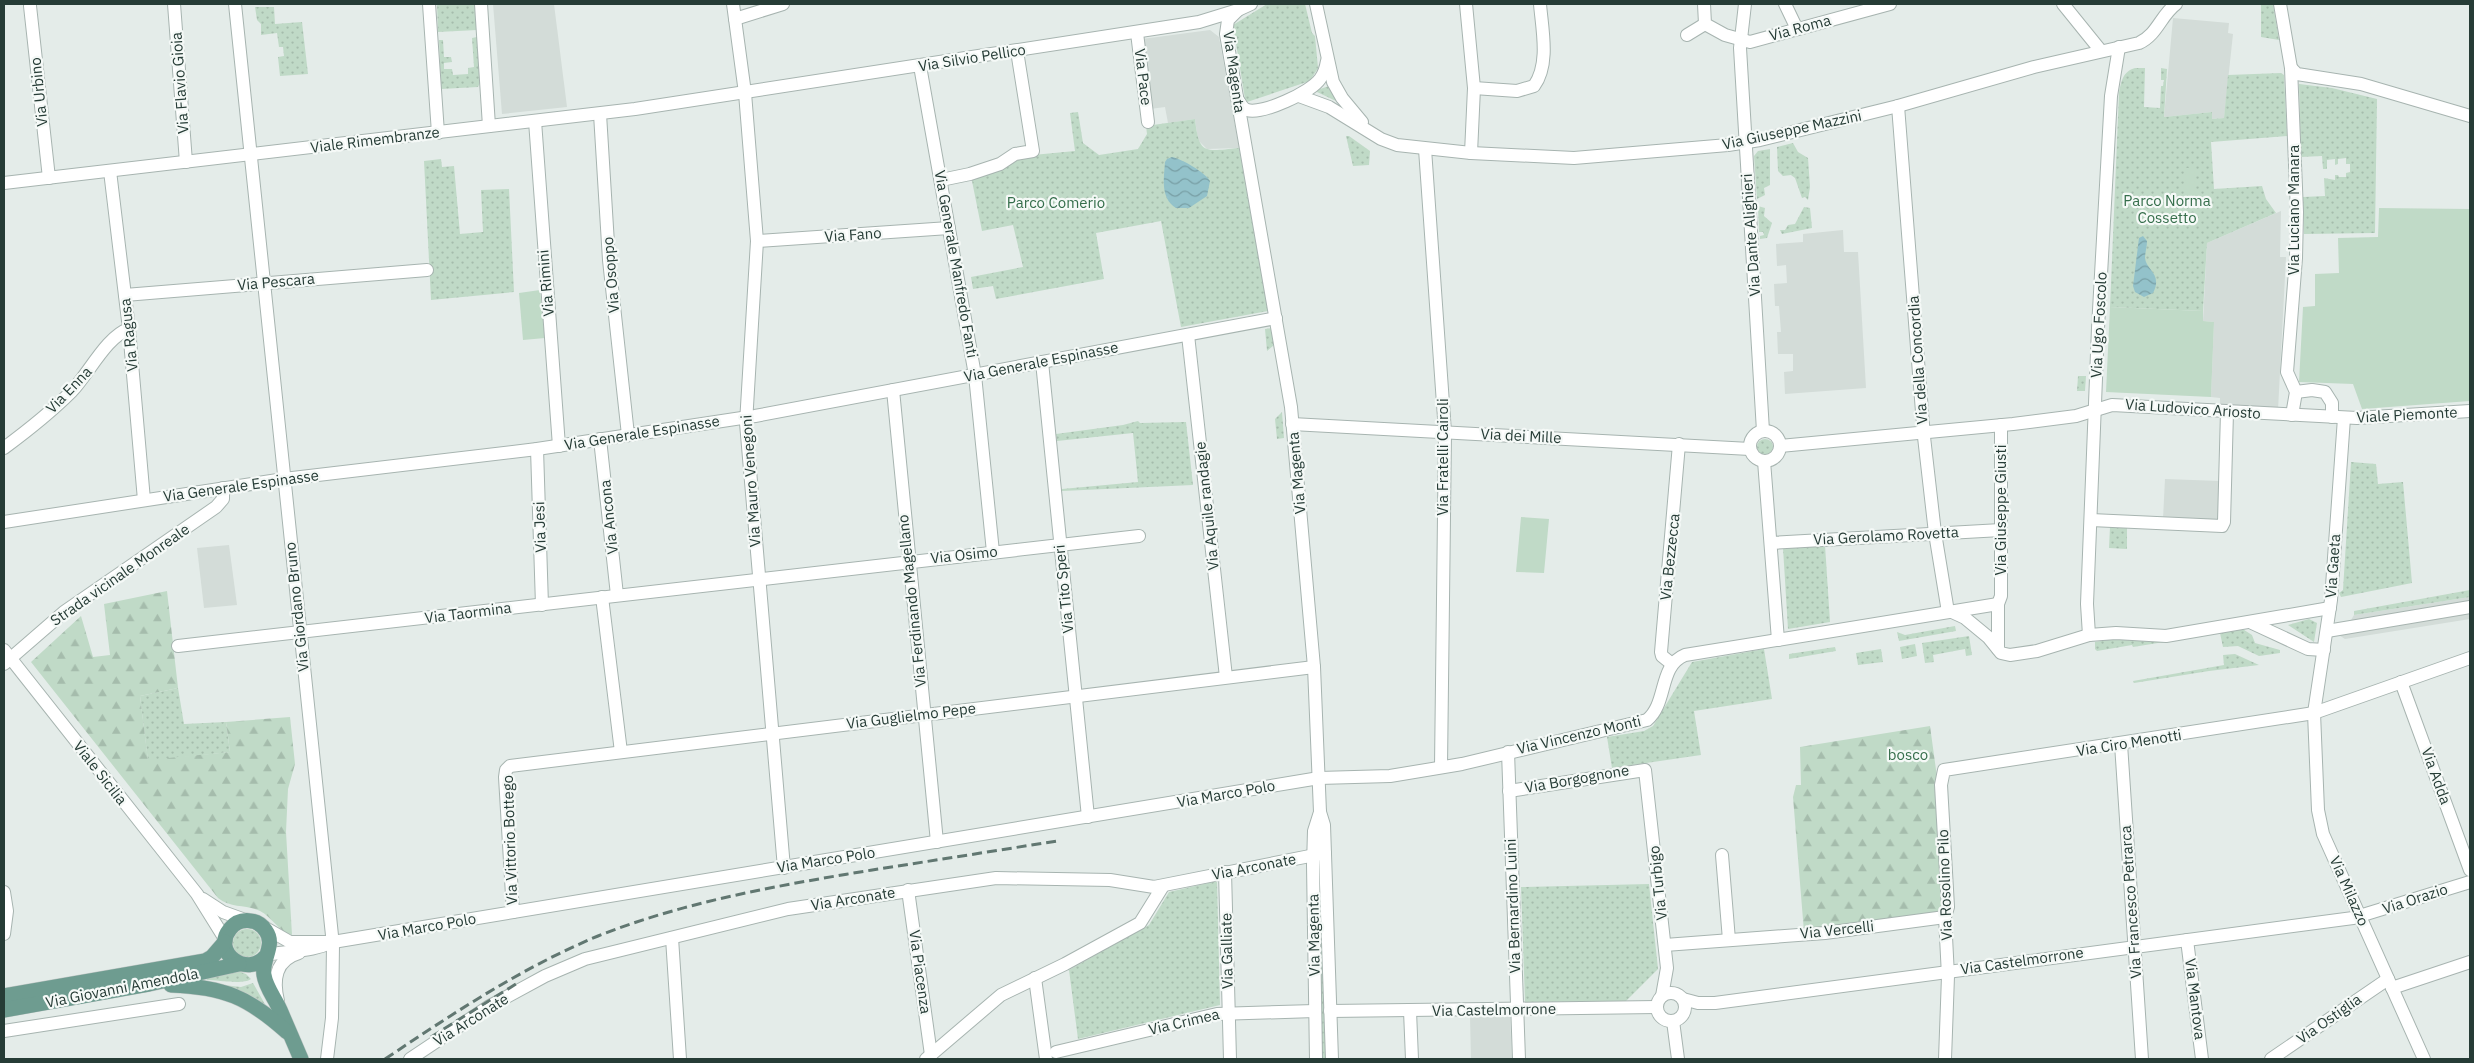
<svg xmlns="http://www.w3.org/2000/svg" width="2474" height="1063" font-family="'IBM Plex Sans',sans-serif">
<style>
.built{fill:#d3dcd8}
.green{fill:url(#green-dots)}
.forest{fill:url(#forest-firs)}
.pitch{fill:#c0dac7}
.water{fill:url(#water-waves)}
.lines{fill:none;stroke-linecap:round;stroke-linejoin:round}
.minor-casing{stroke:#a7b4b0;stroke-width:14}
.major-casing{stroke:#c2c8c7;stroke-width:16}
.minor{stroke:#fff;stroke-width:12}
.major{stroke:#6e9c90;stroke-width:15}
.rail{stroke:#617771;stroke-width:3;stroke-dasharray:10 5;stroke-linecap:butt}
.labels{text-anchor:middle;stroke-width:4.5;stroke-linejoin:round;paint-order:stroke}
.street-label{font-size:15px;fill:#263c36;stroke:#f5f9f7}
.park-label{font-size:15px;fill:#356e4b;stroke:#f5f9f7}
</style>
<defs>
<pattern id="green-dots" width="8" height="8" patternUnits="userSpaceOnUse" patternTransform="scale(1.25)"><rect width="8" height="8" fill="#c0dac7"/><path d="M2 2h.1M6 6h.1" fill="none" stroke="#a5bcac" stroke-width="1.8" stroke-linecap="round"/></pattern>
<pattern id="forest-firs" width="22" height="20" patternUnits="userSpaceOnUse" patternTransform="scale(1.25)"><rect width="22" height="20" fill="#c0dac7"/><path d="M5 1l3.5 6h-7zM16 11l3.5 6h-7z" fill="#a5bcac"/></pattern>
<pattern id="water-waves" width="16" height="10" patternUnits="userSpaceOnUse" patternTransform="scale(1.25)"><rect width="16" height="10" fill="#93c2ca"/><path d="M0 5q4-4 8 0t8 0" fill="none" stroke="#789fa5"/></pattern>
</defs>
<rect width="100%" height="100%" fill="#e4ece9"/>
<!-- built -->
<g class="built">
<polygon points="493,4 554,4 567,107 502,114"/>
<polygon points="2173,18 2229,23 2228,33 2233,34 2224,118 2212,119 2212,112 2164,117"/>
<polygon points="1210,30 1219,37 1239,148 1207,149 1198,140 1195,119 1168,123 1165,107 1150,109 1142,39"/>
<polygon points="2281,211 2280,257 2286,257 2278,410 2220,407 2220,398 2211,397 2214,322 2203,321 2207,243"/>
<polygon points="1843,230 1844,252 1858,252 1866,388 1785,394 1784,372 1793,371 1793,354 1778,354 1777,332 1781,332 1779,306 1775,306 1774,284 1787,283 1786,265 1777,266 1776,244 1803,242 1803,234"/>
<polygon points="2165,479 2220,481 2218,521 2163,519"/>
<polygon points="229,545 237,605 204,608 197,548"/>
<polygon points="2470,597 2470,619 2345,639 2337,634 2344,632 2354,615"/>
<polygon points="1510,1016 1512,1059 1471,1059 1470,1017"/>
</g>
<!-- green -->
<g class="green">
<polygon points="437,4 475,4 477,30 438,32"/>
<polygon points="1267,4 1305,4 1312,33 1315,36 1318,68 1310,81 1247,102 1245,99 1233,25"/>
<polygon points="2261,4 2273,4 2279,40 2261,37"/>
<polygon points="255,7 274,7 275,24 302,22 308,74 280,76 278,57 284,56 283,47 279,47 277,33 261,35 261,24 257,20"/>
<polygon points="477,37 480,83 478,87 441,89 439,40 443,40 444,57 451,57 452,62 444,63 444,69 452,69 453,75 468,74 468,68 474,67 472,38"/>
<path d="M2135 68H2145L2144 107 2160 108 2161 86H2163L2164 80H2161V68L2167 69 2164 117 2212 112V119L2224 118 2228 75 2281 73 2284 75 2287 136 2211 142 2214 189 2262 186 2266 199 2276 213 2207 243 2203 311 2110 307 2119 93C2121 82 2123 71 2135 68Z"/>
<polygon points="2299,84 2332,88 2377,99 2375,233 2304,234 2303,197 2325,196 2324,178 2335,180 2335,175 2338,175 2339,177 2346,177 2346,173 2350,172 2350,164 2346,164 2346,158 2338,159 2338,164 2335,165 2335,159 2327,160 2327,169 2323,169 2322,156 2301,157"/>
<polygon points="1329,86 1337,100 1336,101 1317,92 1317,90"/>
<path d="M1078 112 1083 143 1099 155 1138 149 1147 134 1146 126 1195 119C1199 156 1205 151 1239 148L1268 311 1181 327 1161 221 1096 233 1104 279 996 299 993 286 973 289 971 277 1023 267 1013 225 982 231 971 176 1033 155 1075 151 1070 113Z"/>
<polygon points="1346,136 1349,136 1370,151 1369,165 1353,166"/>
<polygon points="1793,143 1798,152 1808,158 1810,187 1808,200 1805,197 1802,198 1795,178 1791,175 1783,176 1778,171 1777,147"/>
<polygon points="1770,149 1770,185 1764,188 1765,195 1757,199 1754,156 1758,151"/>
<polygon points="441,159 442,167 454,166 460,234 483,232 481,190 509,189 514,292 431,300 424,161"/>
<polygon points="1758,206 1765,208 1764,216 1772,223 1767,238 1760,239 1760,236 1764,235 1763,232 1759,232"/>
<polygon points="1804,207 1810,208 1812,228 1782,234 1780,230 1785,230 1788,225 1795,224"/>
<polygon points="1272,328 1274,345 1267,351 1265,329"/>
<polygon points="2078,376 2086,376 2085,391 2077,391"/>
<polygon points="1282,412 1284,438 1277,439 1275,419"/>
<polygon points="1138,421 1140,423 1186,422 1193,485 1062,491 1062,489 1138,482 1133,433 1057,441 1056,434 1123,425"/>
<circle cx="1765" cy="447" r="8"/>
<polygon points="2351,462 2376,464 2378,484 2403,482 2412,583 2341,597 2339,593 2343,590"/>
<polygon points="2110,527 2127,528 2127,549 2109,548"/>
<polygon points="1825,545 1830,622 1788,629 1783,548"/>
<polygon points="2470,590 2470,597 2354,615 2354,611"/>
<polygon points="2309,619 2317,623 2314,642 2288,625"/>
<polygon points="1955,626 1956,631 1899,641 1897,632 1905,635"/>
<polygon points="2241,628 2252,635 2255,643 2280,650 2280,653 2259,656 2238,646 2223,647 2220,633 2133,647 2132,645 2097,651 2095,649 2095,642 2113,639 2158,642"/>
<polygon points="1969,636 1972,655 1966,656 1965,649 1933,655 1934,662 1925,663 1922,643"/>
<polygon points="1915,644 1917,656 1902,659 1900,647"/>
<polygon points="1835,647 1836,651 1789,659 1789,654"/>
<polygon points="1764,649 1772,699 1694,711 1701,755 1612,768 1607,737 1644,731 1653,726 1692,662"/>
<polygon points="1881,649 1883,662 1858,665 1856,653"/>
<polygon points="2235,654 2259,665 2209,671 2134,683 2133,681 2224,665 2223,655"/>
<polygon points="178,688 184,724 226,722 230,752 148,761 140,696"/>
<polygon points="1317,862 1321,862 1328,1059 1320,1059"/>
<polygon points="1217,881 1220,1005 1078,1039 1069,970 1149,925 1169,892"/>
<polygon points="1649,884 1658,969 1626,1001 1525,1002 1521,887"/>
<circle cx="247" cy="943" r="14"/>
<path d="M235 970 246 974 251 979C243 985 218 980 207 980L205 974Z"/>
<polygon points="207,983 241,987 253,983 266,1006"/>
</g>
<!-- forest -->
<g class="forest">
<path d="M167 591 178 688 140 696 148 760 230 752 226 722 290 717 295 764 288 789 286 832 292 935C278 931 272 917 260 911 246 904 232 909 218 898L31 662 81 616 93 657 110 655 104 604Z"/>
<polygon points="1930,726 1937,777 1945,906 1942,912 1804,932 1793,797 1796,785 1801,785 1800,747"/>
</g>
<!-- pitch -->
<g class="pitch">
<polygon points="2186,168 2195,168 2194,208 2185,208"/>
<polygon points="2379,208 2470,209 2470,401 2362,409 2353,384 2299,382 2303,307 2315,306 2315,274 2339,273 2338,238 2378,237"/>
<polygon points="540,290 545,338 523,340 519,293"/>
<polygon points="2110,307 2203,311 2203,321 2214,322 2211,397 2106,392"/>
<polygon points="1521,517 1549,519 1544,573 1516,572"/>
</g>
<!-- water -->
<g class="water">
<path d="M1172 157C1182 159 1206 173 1210 181L1207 196 1189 208H1176C1160 198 1164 178 1165 162L1167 159Z"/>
<path d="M2143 236 2147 241C2147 247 2145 253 2145 258 2146 270 2163 274 2153 293L2144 297 2135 292 2133 286 2139 238Z"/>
</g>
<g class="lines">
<defs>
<g id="minor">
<polyline points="174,4 186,162"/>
<polyline points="235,4 333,945 332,1018 327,1059"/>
<polyline points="429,4 438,133"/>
<polyline points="481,4 489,126"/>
<polyline points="733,4 745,93 757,241 746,423 784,868"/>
<polyline points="1316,4 1333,82 1342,98 1362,122"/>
<polyline points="1466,4 1474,88 1471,153"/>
<polyline points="1704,4 1705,24 1725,35 1750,42 1890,4"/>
<polyline points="1745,4 1740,48 1763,431"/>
<polyline points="1785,4 1797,29"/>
<polyline points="2063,4 2101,51"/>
<polyline points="2280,4 2291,68 2297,212 2296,258 2287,372 2296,392 2292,415"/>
<polyline points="30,6 49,178"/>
<polyline points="1238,10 1228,20 1226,34 1291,407 1314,667 1320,812 1324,825 1332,1059"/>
<polyline points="735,19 783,4"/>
<polyline points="1137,33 1148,122"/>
<polyline points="1687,35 1705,24"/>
<polyline points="920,66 975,375 993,552"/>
<polyline points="2291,68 2297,74 2361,84 2470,116"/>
<path d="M1474 88 1517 91 1534 86C1550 64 1542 29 1540 4"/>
<path d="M1299 96 1329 107 1381 139 1397 145 1471 153 1574 158 1728 145 1760 140 1898 106 2034 67 2139 43C2157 35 2161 15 2176 4"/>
<path d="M1237 98C1240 103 1242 108 1247 110 1262 115 1311 92 1320 79 1324 74 1326 67 1327 61"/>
<polyline points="1898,106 1924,437 1935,533 1948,612"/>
<polyline points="600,114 609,260 628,435"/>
<polyline points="535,121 559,446"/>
<polyline points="1425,149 1445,432 1441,767"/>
<polyline points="110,171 129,329 144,500"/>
<polyline points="941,180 970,174 1000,164 1015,154 1033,151 1017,51"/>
<polyline points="4,183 635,109 1199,22 1238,10 1251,4"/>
<polyline points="757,241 949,228"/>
<polyline points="125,295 427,270"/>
<polyline points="1188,335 1226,677"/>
<polyline points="1042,362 1088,817"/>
<polyline points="893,390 937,842"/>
<polyline points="2296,392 2312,390 2325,392 2332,403 2332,417"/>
<polyline points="2344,418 2331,600 2314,713 2318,810 2323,834 2424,1059"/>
<polyline points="1292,424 1750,449"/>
<circle cx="1765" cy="446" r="15"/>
<polyline points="600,439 617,595"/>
<polyline points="1780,446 2013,424 2076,416 2112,405 2357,418 2470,411"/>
<path d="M4 448C27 431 51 412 72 391 89 373 107 336 129 329"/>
<polyline points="537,449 542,605"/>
<polyline points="1764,461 1778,640"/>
<polyline points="2091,520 2222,526 2224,522 2227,412"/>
<polyline points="4,522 284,479 537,449 755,416 1276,318"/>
<polyline points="1771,543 2001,530"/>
<polyline points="602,597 621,752"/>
<polyline points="1952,612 1965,618 1988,637 2001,653 2010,655 2037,651 2089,635 2116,633 2166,636 2330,608"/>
<polyline points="2252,623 2308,649 2324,650"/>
<polyline points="2327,631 2470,607"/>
<polyline points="2089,635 2087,604 2098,328 2111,96 2119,47"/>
<polyline points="178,646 1139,536"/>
<polyline points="1998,649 1998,604 2001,596 2001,425"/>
<polyline points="4,650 197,894 225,939"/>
<polyline points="4,664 64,612 216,507 223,499 223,488"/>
<polyline points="1672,664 1662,656 1661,652 1679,444"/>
<polyline points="2401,682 2470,870"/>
<polyline points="2121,744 2142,1059"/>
<polyline points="1508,752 1519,1059"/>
<polyline points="1509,791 1645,770 1667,968 1662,996"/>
<polyline points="1722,855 1729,940"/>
<polyline points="1225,872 1230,1059"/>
<polyline points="908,890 931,1055"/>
<polyline points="4,892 7,911 4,934"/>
<polyline points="203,899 223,912 248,921"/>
<polyline points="513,912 505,777 506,770 510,766 1314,667"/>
<polyline points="262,926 290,942 326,942"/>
<polyline points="672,938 680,1059"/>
<polyline points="2187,940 2202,1059"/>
<polyline points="1665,945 1825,933 1945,917"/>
<path d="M267 955C290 950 311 952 333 942L1319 778 1390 776 1462 764 1647 720C1668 703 1658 666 1685 655L1998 604"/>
<polyline points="1035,978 1046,1059"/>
<polyline points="2392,988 2470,962"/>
<circle cx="1671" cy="1007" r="14"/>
<polyline points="1683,999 1698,1003 1715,1003 2353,918 2470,882"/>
<path d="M278 1001C273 980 275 960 299 953"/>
<polyline points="1330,1011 1657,1007"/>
<polyline points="1410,1011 1412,1059"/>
<polyline points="1673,1021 1678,1059"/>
<polyline points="4,1031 179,1004"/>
<polyline points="1056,1052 1217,1014 1315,1011"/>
<polyline points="410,1059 488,1007 545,976 585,959 788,909 996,878 1110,880 1154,887 1325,853"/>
<polyline points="926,1059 1001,995 1065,964 1140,923 1163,886"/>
<polyline points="1316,1059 1313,865 1314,831 1320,812"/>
<polyline points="1945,1059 1948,976 1945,917 1948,907 1941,785 1944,770 2314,713 2470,658"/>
<polyline points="2271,1059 2388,979"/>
</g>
<g id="major">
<path d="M266 956C247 979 211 952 230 929 239 917 258 918 266 931 276 945 261 960 264 975 266 988 275 998 280 1010 287 1026 294 1043 301 1059"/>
<path d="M171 985C224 987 248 997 287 1032"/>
<polyline points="4,996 205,961 212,957 225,942"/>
<polyline points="4,1010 149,984 239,964"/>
</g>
</defs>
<!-- minor casing -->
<use href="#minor" class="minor-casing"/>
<!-- major casing -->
<use href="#major" class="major-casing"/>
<!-- minor -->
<use href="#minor" class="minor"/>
<!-- major -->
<use href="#major" class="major"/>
<!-- rail -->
<g class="rail">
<polyline points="431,1037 516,984"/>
<path d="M385 1059C454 1013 521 968 598 936 684 902 775 886 866 871 930 861 994 851 1057 841"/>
</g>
</g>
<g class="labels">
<!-- street labels -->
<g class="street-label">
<text transform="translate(1800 28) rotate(-15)" y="5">Via Roma</text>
<text transform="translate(972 58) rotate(-9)" y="5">Via Silvio Pellico</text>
<text transform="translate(1234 72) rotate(82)" y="5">Via Magenta</text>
<text transform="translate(1143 77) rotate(83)" y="5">Via Pace</text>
<text transform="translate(180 83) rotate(-94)" y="5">Via Flavio Gioia</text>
<text transform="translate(39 92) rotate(-96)" y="5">Via Urbino</text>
<text transform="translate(1792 130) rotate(-12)" y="5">Via Giuseppe Mazzini</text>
<text transform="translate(375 140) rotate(-7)" y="5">Viale Rimembranze</text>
<text transform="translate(2294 210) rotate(-90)" y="5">Via Luciano Manara</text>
<text transform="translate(853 235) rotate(-4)" y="5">Via Fano</text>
<text transform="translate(1751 235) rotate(-94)" y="5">Via Dante Alighieri</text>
<text transform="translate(956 264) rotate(80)" y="5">Via Generale Manfredo Fanti</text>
<text transform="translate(611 275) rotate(-95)" y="5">Via Osoppo</text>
<text transform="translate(276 282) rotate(-5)" y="5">Via Pescara</text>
<text transform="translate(546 283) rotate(-95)" y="5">Via Rimini</text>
<text transform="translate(2099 325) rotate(-87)" y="5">Via Ugo Foscolo</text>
<text transform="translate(129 335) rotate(-96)" y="5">Via Ragusa</text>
<text transform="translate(1918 360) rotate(-94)" y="5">Via della Concordia</text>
<text transform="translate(1041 362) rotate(-11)" y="5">Via Generale Espinasse</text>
<text transform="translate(69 390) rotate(-46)" y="5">Via Enna</text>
<text transform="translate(2193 409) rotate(4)" y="5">Via Ludovico Ariosto</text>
<text transform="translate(2407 415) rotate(-3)" y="5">Viale Piemonte</text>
<text transform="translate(642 433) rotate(-9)" y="5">Via Generale Espinasse</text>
<text transform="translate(1521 436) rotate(3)" y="5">Via dei Mille</text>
<text transform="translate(1443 457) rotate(-90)" y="5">Via Fratelli Cairoli</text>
<text transform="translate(1297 473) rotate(-95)" y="5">Via Magenta</text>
<text transform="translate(751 481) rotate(-94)" y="5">Via Mauro Venegoni</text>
<text transform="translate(241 486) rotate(-8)" y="5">Via Generale Espinasse</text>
<text transform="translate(1207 506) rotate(-96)" y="5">Via Aquile randagie</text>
<text transform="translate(2001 510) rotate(-90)" y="5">Via Giuseppe Giusti</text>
<text transform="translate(609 517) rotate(-96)" y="5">Via Ancona</text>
<text transform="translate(540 527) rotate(-92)" y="5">Via Jesi</text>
<text transform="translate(1886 536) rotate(-3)" y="5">Via Gerolamo Rovetta</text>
<text transform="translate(964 555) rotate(-6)" y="5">Via Osimo</text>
<text transform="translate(1670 557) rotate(-84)" y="5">Via Bezzecca</text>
<text transform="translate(2333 566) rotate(-86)" y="5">Via Gaeta</text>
<text transform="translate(120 575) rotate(-35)" y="5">Strada vicinale Monreale</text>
<text transform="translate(1064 589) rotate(-96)" y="5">Via Tito Speri</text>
<text transform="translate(912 601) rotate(-96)" y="5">Via Ferdinando Magellano</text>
<text transform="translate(297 607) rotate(-96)" y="5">Via Giordano Bruno</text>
<text transform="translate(468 613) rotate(-7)" y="5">Via Taormina</text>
<text transform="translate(911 716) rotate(-7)" y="5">Via Guglielmo Pepe</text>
<text transform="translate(1579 735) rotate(-13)" y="5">Via Vincenzo Monti</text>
<text transform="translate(2129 743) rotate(-9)" y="5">Via Ciro Menotti</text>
<text transform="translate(100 773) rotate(52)" y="5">Viale Sicilia</text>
<text transform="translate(2436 776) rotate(70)" y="5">Via Adda</text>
<text transform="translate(1577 779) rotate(-10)" y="5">Via Borgognone</text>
<text transform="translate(1226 794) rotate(-10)" y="5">Via Marco Polo</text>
<text transform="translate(510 840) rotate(-92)" y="5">Via Vittorio Bottego</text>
<text transform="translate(826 860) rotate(-9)" y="5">Via Marco Polo</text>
<text transform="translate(1254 867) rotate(-11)" y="5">Via Arconate</text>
<text transform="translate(1658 883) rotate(-96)" y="5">Via Turbigo</text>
<text transform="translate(1945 885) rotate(-92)" y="5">Via Rosolino Pilo</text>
<text transform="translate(2349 891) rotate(66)" y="5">Via Milazzo</text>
<text transform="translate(853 899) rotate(-9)" y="5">Via Arconate</text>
<text transform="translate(2415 899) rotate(-18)" y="5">Via Orazio</text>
<text transform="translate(2131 902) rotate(-94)" y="5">Via Francesco Petrarca</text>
<text transform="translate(1513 906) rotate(-92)" y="5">Via Bernardino Luini</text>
<text transform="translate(427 927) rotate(-10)" y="5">Via Marco Polo</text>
<text transform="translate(1837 930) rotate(-6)" y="5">Via Vercelli</text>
<text transform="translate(1314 935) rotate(-91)" y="5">Via Magenta</text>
<text transform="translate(1227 951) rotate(-91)" y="5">Via Galliate</text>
<text transform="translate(2022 961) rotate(-8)" y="5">Via Castelmorrone</text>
<text transform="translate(920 972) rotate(82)" y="5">Via Piacenza</text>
<text transform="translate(122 988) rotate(-11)" y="5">Via Giovanni Amendola</text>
<text transform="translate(2195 999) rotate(83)" y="5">Via Mantova</text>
<text transform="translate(1494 1010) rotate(-1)" y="5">Via Castelmorrone</text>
<text transform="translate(2329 1019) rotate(-35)" y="5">Via Ostiglia</text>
<text transform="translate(471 1020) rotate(-32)" y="5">Via Arconate</text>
<text transform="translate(1184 1022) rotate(-13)" y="5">Via Crimea</text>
</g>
<!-- park labels -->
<g class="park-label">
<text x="2167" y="206">Parco Norma<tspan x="2167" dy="17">Cossetto</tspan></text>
<text x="1056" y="208">Parco Comerio</text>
<text x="1908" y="760">bosco</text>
</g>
</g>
<!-- border -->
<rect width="2474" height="1063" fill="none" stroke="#263c36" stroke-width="10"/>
</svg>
